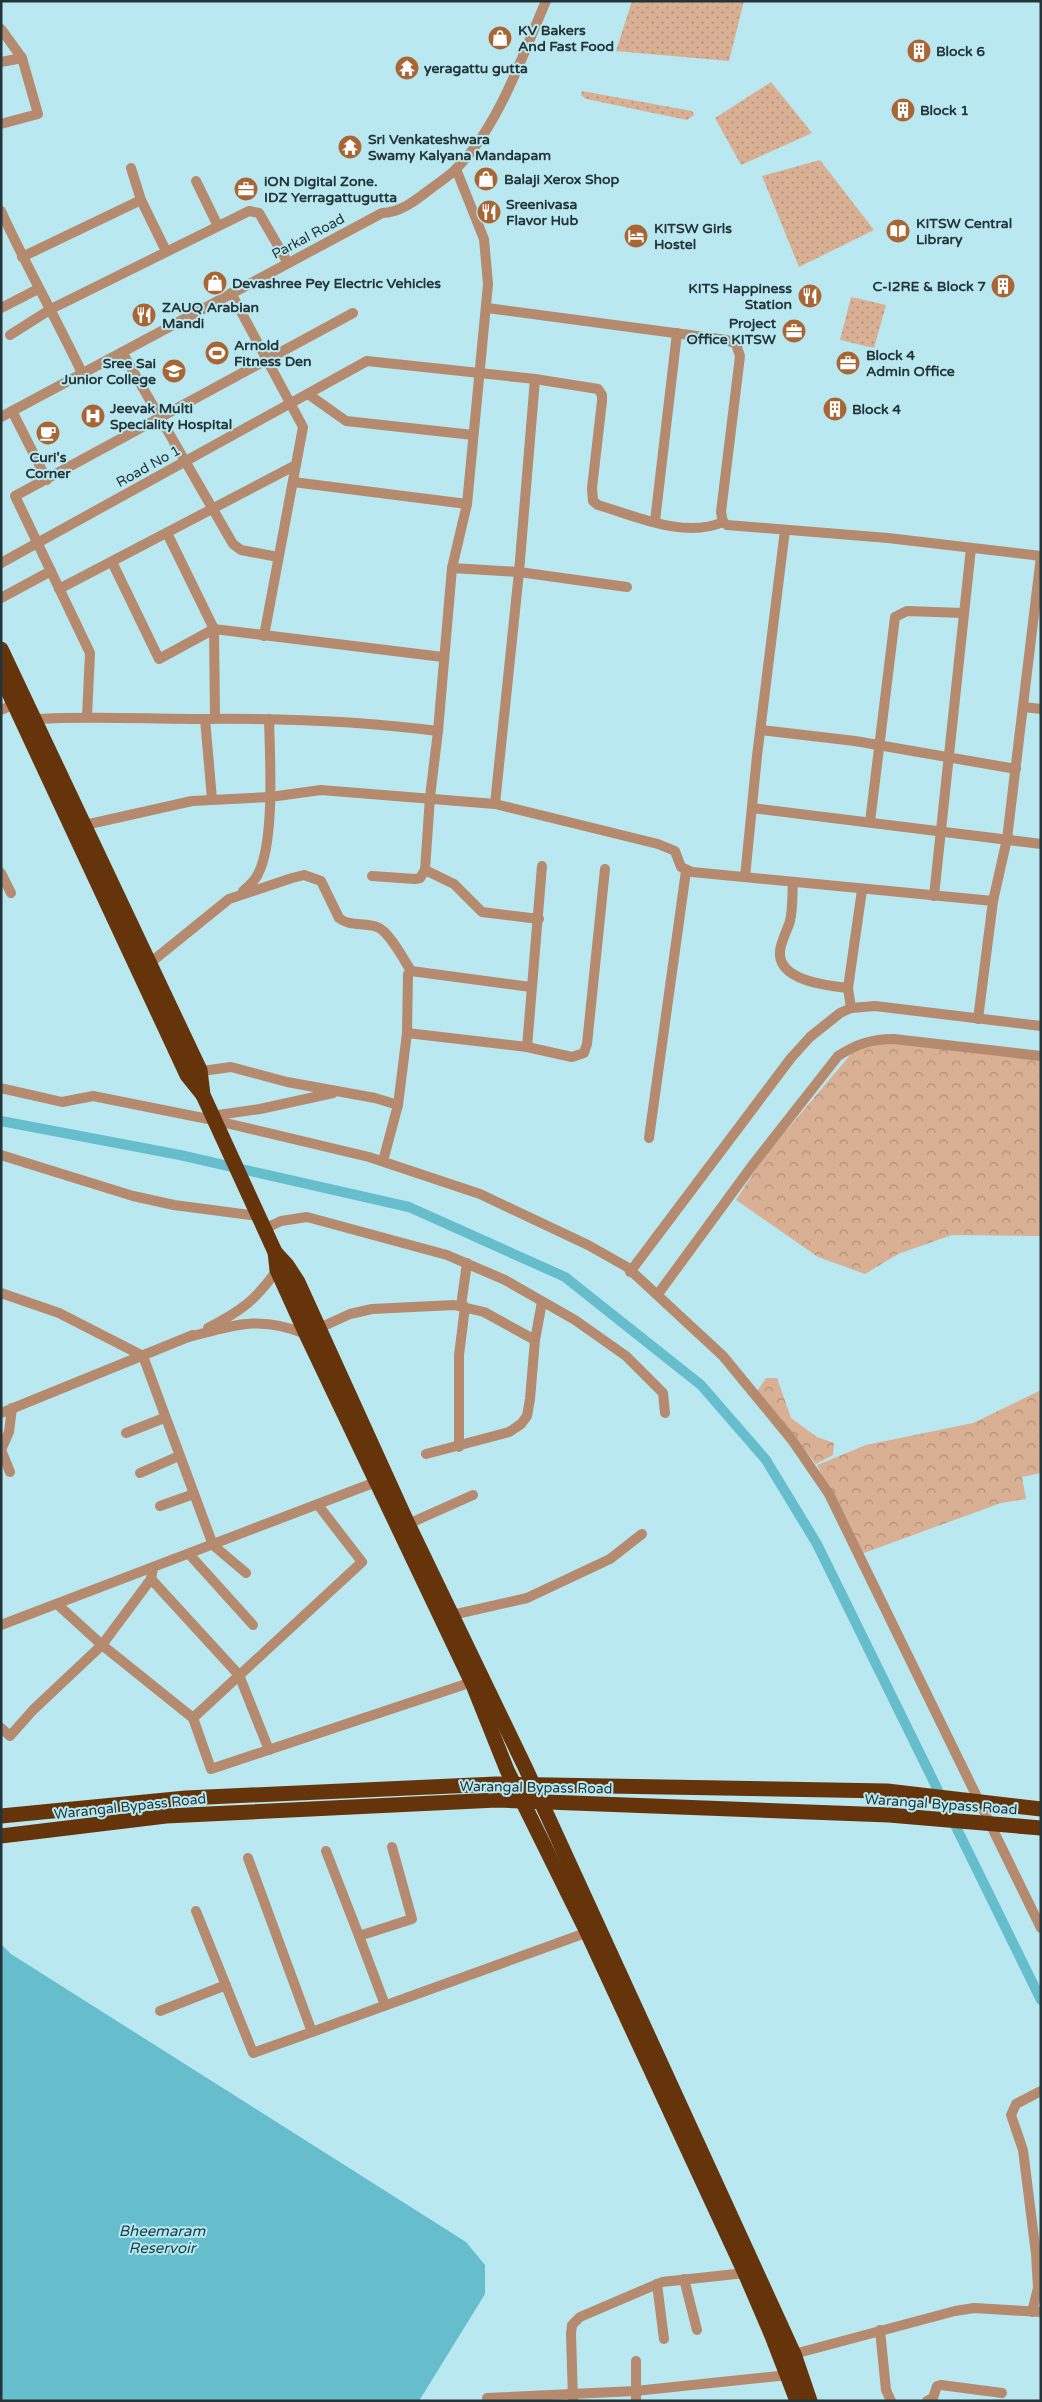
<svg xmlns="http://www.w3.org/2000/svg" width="1042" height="2402" font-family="'Varela Round',sans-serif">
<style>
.grass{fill:url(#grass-dots)}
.forest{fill:url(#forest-crowns)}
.water{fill:#66bdcb}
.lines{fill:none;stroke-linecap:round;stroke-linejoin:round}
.canal{stroke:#66bdcb;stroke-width:10}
.minor{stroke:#b58a6e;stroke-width:10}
.highway{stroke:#66340a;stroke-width:15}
.labels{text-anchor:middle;stroke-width:4;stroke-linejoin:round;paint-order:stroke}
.poi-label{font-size:14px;font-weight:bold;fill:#233539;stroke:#b9e8f0;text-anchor:start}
.street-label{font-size:14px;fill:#233539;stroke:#b9e8f0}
.water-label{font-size:15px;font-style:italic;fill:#194249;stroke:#b9e8f0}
</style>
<defs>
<pattern id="grass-dots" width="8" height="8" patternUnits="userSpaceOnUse" patternTransform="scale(1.25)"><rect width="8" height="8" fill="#d9b094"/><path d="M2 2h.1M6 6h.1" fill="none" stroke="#b0907a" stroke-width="1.8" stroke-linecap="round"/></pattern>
<pattern id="forest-crowns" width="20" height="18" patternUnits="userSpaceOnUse" patternTransform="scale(1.25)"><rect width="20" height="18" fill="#d9b094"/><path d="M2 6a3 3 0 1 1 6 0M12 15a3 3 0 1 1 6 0" fill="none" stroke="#b0907a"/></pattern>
</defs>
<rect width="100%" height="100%" fill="#b9e8f0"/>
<!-- grass -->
<g class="grass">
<polygon points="632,1 744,1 729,61 616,51"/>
<polygon points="771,82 812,133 741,165 715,118"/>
<polygon points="582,91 692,111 694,115 687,120 586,99 581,95"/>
<polygon points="820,160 874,230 799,267 762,176"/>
<polygon points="851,297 886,305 874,348 840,340"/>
</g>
<!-- forest -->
<g class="forest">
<polygon points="862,1041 1024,1053 1041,1059 1041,1236 952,1235 898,1254 865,1274 818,1257 736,1200 763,1158"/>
<polygon points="766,1378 777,1378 791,1418 817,1437 834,1443 833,1455 816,1464 757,1391"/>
<polygon points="1041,1390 1041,1473 1022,1477 1026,1499 1001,1503 861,1554 817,1465 866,1445 973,1423"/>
</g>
<!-- water -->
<polygon class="water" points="1,1944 11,1954 466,2242 485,2265 485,2294 419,2401 1,2401"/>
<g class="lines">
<!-- canal -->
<polyline class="canal" points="1,1121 180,1155 409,1207 565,1277 701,1385 766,1460 817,1544 1041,2000"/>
<!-- minor -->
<g class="minor">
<polyline points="1,29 22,58 38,114 1,124"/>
<polyline points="1,62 22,58"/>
<polyline points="131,168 141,200 166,251"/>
<polyline points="196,181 218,226"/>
<path d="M1 211C26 266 56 318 82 373"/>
<polyline points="22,257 141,200"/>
<polyline points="231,293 303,427 264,636"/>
<polyline points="1,308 38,289"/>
<polyline points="487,308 727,340 736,344 740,356 721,512 723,522 727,525 888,538 1041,556"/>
<polyline points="10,335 51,309 249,211 259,213 288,263"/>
<polyline points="122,352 233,544 241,550 278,557"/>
<polyline points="308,394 346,421 473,435"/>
<polyline points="12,411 47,480"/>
<path d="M1 417 382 213C399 213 415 201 429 190 438 183 448 177 456 169 499 126 522 56 546 1"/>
<polyline points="293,482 467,504"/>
<polyline points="655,521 677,333"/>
<polyline points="167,533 214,629 215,717"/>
<polyline points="112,562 159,659 214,629 443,657"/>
<path d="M1 563 367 361 535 379 598 389 602 395V401L592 488 593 501 598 505C636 516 684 539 723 522"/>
<polyline points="452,568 519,572 627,587"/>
<polyline points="59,589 296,465"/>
<polyline points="1,598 51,571"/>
<polyline points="1024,707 1041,709"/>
<polyline points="1,710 15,704"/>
<polyline points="87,716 90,653 15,496 353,313"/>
<path d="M36 719C92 716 147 719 203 719 281 718 360 721 438 731"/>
<polyline points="205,719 212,799"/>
<polyline points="761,730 855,741 1016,769"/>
<polyline points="495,804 519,572 535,379"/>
<polyline points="752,808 1041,844"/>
<polyline points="870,822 895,617 907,611 963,613"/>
<polyline points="85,825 192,801 270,797 321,790 495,804 658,844 675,851 681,867 692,872 993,901 978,1019"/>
<polyline points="425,870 454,884 482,912 539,919"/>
<polyline points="1,873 11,893"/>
<polyline points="372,876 415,879 420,878 425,870 430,797 438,731 452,568 467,504 488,284 484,239 456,169"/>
<polyline points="745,877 757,756 785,530"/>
<path d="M793 883C792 895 793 909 790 921 787 931 781 941 780 951 777 981 829 986 848 988"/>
<path d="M243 891C249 886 255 881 258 874 275 842 270 758 269 719"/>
<polyline points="934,896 971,548"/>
<polyline points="993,901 1007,839 1041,556"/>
<path d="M150 963 229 899 292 878 304 875 321 881 339 918C350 927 364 922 377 927 389 931 404 960 411 971"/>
<polyline points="851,1008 848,988 862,890"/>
<polyline points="407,1033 527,1047 572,1057 584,1053 587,1044 605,869"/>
<polyline points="527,1047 542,866"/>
<polyline points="195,1072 231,1067 287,1082 375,1098 398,1105 407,1033 408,974 411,971 531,987"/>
<polyline points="1,1088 62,1102 93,1096 213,1120 369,1157 480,1194 588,1245 627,1267 723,1356 792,1440 829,1494 1041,1928"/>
<polyline points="211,1116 260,1109 333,1093"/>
<polyline points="649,1138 686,871"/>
<polyline points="1,1155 133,1196 174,1205 258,1216"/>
<polyline points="383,1161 398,1105"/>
<polyline points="264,1229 281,1221 307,1217 447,1255 505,1280 575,1320 626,1356 663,1393 665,1413"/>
<polyline points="630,1272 791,1058 810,1037 840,1013 851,1008 875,1006 1041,1026"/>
<polyline points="1,1293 59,1313 143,1356 213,1545 246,1573"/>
<path d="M658 1294 754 1163 838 1056C857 1044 871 1039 894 1039L1041 1056"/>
<polyline points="461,1306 467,1263"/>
<path d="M208 1328C241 1311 256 1300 277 1270"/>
<path d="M189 1337C235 1325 259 1315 306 1334L350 1314 372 1309 454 1305 484 1312 535 1340"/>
<polyline points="1,1413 193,1335"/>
<polyline points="126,1433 164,1418"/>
<polyline points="459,1447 459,1355 465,1307"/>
<polyline points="1,1450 9,1432 12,1408"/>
<polyline points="1,1450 10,1472"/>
<polyline points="426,1454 509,1432 521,1424 527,1416 530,1399 535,1340 542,1302"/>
<polyline points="140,1473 179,1456"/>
<polyline points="160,1506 194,1494"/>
<polyline points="408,1524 473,1495"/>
<polyline points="189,1554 253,1625"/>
<polyline points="151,1579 239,1675 269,1750"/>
<polyline points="57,1604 102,1645 193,1718 211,1769 472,1682"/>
<polyline points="452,1615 527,1598 610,1559 642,1534"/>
<polyline points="1,1625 381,1480"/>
<polyline points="193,1718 362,1562 318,1505"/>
<polyline points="1,1728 10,1736 33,1710 102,1645 151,1579 153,1568"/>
<polyline points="326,1851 359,1936"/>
<polyline points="248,1858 312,2032 591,1931"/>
<polyline points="196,1911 253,2053 312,2032"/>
<polyline points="385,2005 359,1936 412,1919 392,1847"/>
<polyline points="160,2011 226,1985"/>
<polyline points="684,2279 697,2330"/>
<polyline points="657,2284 664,2339"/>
<polyline points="1032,2312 1038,2288 1036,2254 1023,2150 1011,2115 1016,2104 1041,2091"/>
<polyline points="880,2330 886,2390 891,2401"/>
<polyline points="794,2354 955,2311 974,2308 1041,2312"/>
<polyline points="487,2398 635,2391 788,2375"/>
<polyline points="573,2400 571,2334 572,2325 580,2317 662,2282 745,2273"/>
<polyline points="636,2401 636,2361"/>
<polyline points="927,2401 933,2398 937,2386 941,2385 1002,2393"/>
</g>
<!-- highway -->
<g class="highway">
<polyline points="1,649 200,1070 203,1095 275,1252 277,1270 306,1334 473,1685 507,1770 587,1932 745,2273 772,2336 797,2401"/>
<polyline points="1,676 187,1075 203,1095"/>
<polyline points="275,1252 287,1265 298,1282 408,1524 526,1769 794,2354 810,2401"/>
<polyline points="1,1816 186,1798 496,1784 887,1791 1041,1809"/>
<polyline points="1,1836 166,1816 497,1800 889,1815 1041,1828"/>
</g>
</g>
<!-- icons -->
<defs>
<symbol id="shop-disc" viewBox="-11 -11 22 22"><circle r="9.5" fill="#a96634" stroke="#b9e8f0"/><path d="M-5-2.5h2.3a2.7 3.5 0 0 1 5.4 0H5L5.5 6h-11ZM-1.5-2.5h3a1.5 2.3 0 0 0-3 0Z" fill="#fff"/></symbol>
<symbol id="building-disc" viewBox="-11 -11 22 22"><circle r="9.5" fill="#a96634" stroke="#b9e8f0"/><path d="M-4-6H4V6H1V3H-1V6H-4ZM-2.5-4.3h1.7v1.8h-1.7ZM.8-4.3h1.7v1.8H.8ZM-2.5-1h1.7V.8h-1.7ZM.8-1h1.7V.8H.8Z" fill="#fff"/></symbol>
<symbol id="temple-disc" viewBox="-11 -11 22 22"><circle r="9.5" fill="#a96634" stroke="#b9e8f0"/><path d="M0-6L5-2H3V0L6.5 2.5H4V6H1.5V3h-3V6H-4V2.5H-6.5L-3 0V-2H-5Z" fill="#fff"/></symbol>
<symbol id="office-disc" viewBox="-11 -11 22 22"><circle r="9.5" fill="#a96634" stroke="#b9e8f0"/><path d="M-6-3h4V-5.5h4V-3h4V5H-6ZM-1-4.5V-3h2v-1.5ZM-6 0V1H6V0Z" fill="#fff"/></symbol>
<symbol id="restaurant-disc" viewBox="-11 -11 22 22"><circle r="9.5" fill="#a96634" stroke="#b9e8f0"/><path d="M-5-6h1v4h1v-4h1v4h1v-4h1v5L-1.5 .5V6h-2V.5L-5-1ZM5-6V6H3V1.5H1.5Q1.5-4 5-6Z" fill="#fff"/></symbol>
<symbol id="library-disc" viewBox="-11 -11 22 22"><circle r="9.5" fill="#a96634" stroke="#b9e8f0"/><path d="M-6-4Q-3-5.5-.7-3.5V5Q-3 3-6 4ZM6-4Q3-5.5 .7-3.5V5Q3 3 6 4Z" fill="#fff"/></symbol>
<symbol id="hotel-disc" viewBox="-11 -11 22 22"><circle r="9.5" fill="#a96634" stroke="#b9e8f0"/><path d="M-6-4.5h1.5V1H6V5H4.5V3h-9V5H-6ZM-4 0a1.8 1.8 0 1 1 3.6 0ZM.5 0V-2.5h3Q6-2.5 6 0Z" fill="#fff"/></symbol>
<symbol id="stadium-disc" viewBox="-11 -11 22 22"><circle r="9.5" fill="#a96634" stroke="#b9e8f0"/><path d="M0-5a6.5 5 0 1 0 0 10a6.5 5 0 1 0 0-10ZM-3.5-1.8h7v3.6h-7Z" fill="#fff"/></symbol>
<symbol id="school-disc" viewBox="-11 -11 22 22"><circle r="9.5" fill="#a96634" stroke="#b9e8f0"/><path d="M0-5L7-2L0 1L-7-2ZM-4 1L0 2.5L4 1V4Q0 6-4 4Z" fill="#fff"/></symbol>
<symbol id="hospital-disc" viewBox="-11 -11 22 22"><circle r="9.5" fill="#a96634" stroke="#b9e8f0"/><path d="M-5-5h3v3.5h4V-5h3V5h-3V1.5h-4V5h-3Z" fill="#fff"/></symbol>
<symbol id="cafe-disc" viewBox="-11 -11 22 22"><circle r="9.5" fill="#a96634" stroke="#b9e8f0"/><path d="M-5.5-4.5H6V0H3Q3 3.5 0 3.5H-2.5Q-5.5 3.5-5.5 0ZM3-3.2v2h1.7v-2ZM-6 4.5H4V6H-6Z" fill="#fff"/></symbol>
</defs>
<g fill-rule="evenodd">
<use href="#shop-disc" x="486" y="24" width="28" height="28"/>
<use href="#building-disc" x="905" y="37" width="28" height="28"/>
<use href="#temple-disc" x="393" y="54" width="28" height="28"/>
<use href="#building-disc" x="889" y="96" width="28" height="28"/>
<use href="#temple-disc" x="336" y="133" width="28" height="28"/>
<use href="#shop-disc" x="472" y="165" width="28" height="28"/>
<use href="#office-disc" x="232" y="175" width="28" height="28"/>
<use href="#restaurant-disc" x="475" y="198" width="28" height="28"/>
<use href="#library-disc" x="884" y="217" width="28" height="28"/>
<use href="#hotel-disc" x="622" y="222" width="28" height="28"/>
<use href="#shop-disc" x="201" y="269" width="28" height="28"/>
<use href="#building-disc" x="989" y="272" width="28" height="28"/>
<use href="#restaurant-disc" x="796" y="282" width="28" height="28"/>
<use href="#restaurant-disc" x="130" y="301" width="28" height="28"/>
<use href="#office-disc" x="780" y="317" width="28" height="28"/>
<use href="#stadium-disc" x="203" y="339" width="28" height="28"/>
<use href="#office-disc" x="834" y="349" width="28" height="28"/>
<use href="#school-disc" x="160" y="357" width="28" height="28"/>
<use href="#building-disc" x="821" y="395" width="28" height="28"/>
<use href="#hospital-disc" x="79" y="402" width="28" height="28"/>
<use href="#cafe-disc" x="34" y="419" width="28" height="28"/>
</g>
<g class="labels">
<!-- poi labels -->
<g class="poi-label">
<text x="518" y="35">KV Bakers<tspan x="518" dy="16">And Fast Food</tspan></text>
<text x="936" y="56">Block 6</text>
<text x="424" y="73">yeragattu gutta</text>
<text x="920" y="115">Block 1</text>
<text x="368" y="144">Sri Venkateshwara<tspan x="368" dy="16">Swamy Kalyana Mandapam</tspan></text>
<text x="504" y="184">Balaji Xerox Shop</text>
<text x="264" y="186">iON Digital Zone.<tspan x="264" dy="16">IDZ Yerragattugutta</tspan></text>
<text x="506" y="209">Sreenivasa<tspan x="506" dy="16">Flavor Hub</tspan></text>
<text x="916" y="228">KITSW Central<tspan x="916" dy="16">Library</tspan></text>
<text x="654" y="233">KITSW Girls<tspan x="654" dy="16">Hostel</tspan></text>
<text x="232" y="288">Devashree Pey Electric Vehicles</text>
<text x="986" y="291" text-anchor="end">C-I2RE &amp; Block 7</text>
<text x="792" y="293" text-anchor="end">KITS Happiness<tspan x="792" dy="16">Station</tspan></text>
<text x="162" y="312">ZAUQ Arabian<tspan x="162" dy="16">Mandi</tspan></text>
<text x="776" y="328" text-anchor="end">Project<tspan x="776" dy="16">Office KITSW</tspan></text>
<text x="234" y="350">Arnold<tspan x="234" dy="16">Fitness Den</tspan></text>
<text x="866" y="360">Block 4<tspan x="866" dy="16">Admin Office</tspan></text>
<text x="156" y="368" text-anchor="end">Sree Sai<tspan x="156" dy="16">Junior College</tspan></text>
<text x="110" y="413">Jeevak Multi<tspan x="110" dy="16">Speciality Hospital</tspan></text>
<text x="852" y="414">Block 4</text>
<text x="48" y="462" text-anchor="middle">Curi's<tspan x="48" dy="16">Corner</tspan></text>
</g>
<!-- street labels -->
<g class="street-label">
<text transform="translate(308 236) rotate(-28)" y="5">Parkal Road</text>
<text transform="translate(148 466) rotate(-29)" y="5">Road No 1</text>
<text transform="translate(536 1787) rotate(1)" y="5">Warangal Bypass Road</text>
<text transform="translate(941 1804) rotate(4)" y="5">Warangal Bypass Road</text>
<text transform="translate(130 1806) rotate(-6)" y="5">Warangal Bypass Road</text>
</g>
<!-- water labels -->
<g class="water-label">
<text x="162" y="2236">Bheemaram<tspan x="162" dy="17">Reservoir</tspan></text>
</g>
</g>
<!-- border -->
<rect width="1042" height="2402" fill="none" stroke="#233539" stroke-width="5"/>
</svg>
